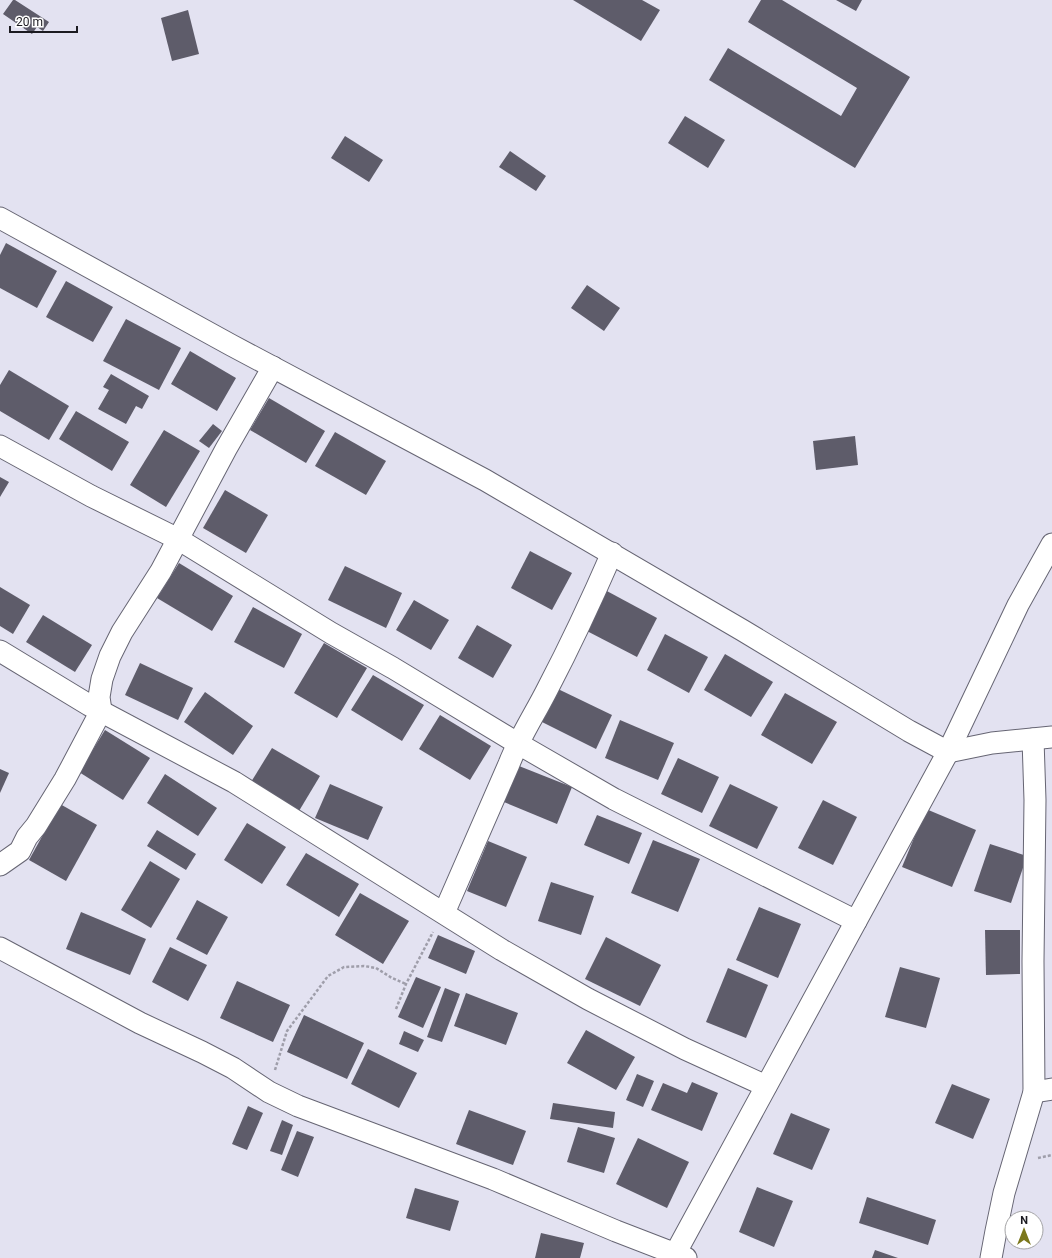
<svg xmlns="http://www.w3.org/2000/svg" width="1052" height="1258" font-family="Roboto,sans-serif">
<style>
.building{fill:#5e5c6a}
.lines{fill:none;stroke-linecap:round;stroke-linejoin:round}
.street-casing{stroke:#666573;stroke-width:23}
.path{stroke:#9f9eaa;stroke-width:2.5;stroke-dasharray:3 2;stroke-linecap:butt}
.street{stroke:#fff;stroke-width:21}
</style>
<rect width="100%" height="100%" fill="#e3e2f1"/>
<!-- building -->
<g class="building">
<polygon points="13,0 15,0 49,22 43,31 37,27 32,34 3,14"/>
<polygon points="573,0 642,0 660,10 641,41"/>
<polygon points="761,0 782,0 910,77 855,168 709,80 728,48 841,116 857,88 748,22"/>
<polygon points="836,0 862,0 856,11"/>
<polygon points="188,10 199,54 172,61 161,18"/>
<polygon points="685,116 725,140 708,168 668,143"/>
<polygon points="345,136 383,160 369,182 331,158"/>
<polygon points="510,151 546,176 536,191 499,167"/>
<polygon points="6,243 57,271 37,308 0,288 0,255"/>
<polygon points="66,281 113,307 93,342 46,317"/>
<polygon points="587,285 620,308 604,331 571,308"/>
<polygon points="126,319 181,348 159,390 103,361"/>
<polygon points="190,351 236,378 217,411 171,384"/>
<polygon points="9,370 69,406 49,440 0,411 0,385"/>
<polygon points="111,374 149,396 142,409 136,406 126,424 98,409 109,390 103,387"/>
<polygon points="269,398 325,431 306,463 250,430"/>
<polygon points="76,411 129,442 112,471 59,439"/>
<polygon points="213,424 222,431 209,448 199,441"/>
<polygon points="164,430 200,451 166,507 130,485"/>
<polygon points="335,432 386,461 366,495 315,466"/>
<polygon points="855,436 858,465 816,470 813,441"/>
<polygon points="0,477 9,482 0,497"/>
<polygon points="225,490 268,515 246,553 203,528"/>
<polygon points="530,551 572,573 552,610 511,588"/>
<polygon points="179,563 233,596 212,631 157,598"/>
<polygon points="345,566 402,593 386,628 328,600"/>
<polygon points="0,587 30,605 13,634 0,626"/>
<polygon points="605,590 657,618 637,657 585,630"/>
<polygon points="414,600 449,620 431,650 396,630"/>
<polygon points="253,607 302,634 284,668 234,642"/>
<polygon points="43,615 92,645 75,672 26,642"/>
<polygon points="477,625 512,645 493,678 458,658"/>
<polygon points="665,634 708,657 689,693 647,670"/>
<polygon points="324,643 367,668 337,718 294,693"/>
<polygon points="725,654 773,682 751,717 704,690"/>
<polygon points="140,663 193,688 178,720 125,695"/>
<polygon points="373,675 424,705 402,741 351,710"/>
<polygon points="558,689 612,715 596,749 542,722"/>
<polygon points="205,692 253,726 233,755 184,722"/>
<polygon points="785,693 837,722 812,764 761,735"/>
<polygon points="440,715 491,746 470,780 419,749"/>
<polygon points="620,720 674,743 658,780 605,758"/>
<polygon points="105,730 150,758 123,800 79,772"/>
<polygon points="272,748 320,776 299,811 251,782"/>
<polygon points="678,758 719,777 702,813 661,794"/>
<polygon points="519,766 572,787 557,824 504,802"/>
<polygon points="0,769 9,773 0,793"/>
<polygon points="165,774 217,808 198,836 147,803"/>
<polygon points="330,784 383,807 368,840 315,818"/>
<polygon points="730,784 778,807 757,849 709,826"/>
<polygon points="823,800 857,817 833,865 798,848"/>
<polygon points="60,804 97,825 66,881 29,860"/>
<polygon points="926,809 976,830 952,887 902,867"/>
<polygon points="597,815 642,833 629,864 584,845"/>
<polygon points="247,823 286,847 262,884 224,860"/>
<polygon points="157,830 196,854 186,870 147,846"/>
<polygon points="653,840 700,859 678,912 631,893"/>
<polygon points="488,841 527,857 506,907 467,891"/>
<polygon points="990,844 1027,856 1011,903 974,891"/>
<polygon points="306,853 359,884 339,917 286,885"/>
<polygon points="150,861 180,879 151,928 121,910"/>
<polygon points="551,882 594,896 581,935 538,921"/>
<polygon points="360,893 409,921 383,964 335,935"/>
<polygon points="197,900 228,917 207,955 176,939"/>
<polygon points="759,907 801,924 778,978 736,960"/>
<polygon points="81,912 146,939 130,975 66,949"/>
<polygon points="985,930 1020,930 1020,974 986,975"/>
<polygon points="438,935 475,951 466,974 428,958"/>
<polygon points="606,937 661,965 640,1006 585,979"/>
<polygon points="170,947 207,965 188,1001 152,982"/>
<polygon points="900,967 940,978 926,1028 885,1017"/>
<polygon points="728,968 768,985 746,1038 706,1022"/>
<polygon points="416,977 441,987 423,1028 398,1017"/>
<polygon points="237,981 290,1005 273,1042 220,1018"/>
<polygon points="445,988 460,994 442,1042 427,1037"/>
<polygon points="466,993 518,1013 506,1045 454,1026"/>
<polygon points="304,1015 364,1043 347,1079 287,1052"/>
<polygon points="586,1030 635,1057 616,1090 567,1063"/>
<polygon points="404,1031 424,1040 418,1052 399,1044"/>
<polygon points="368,1049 417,1073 399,1108 351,1084"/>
<polygon points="637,1074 654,1081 643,1107 626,1100"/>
<polygon points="692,1082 718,1093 702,1131 651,1110 663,1083 687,1093"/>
<polygon points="952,1084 990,1099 973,1139 935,1123"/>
<polygon points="553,1103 615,1112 613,1128 550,1119"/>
<polygon points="248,1106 263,1113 247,1150 232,1144"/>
<polygon points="469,1110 526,1131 513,1165 456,1144"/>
<polygon points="791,1113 830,1129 812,1170 773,1154"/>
<polygon points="282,1120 293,1125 282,1155 270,1151"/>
<polygon points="578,1127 615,1138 604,1173 567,1162"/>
<polygon points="297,1131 314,1137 298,1177 281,1170"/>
<polygon points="638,1138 689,1162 667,1208 616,1184"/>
<polygon points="757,1187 793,1201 774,1247 739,1232"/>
<polygon points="415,1188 459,1201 450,1231 406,1218"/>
<polygon points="867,1197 936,1220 928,1245 859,1223"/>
<polygon points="541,1233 584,1243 580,1258 535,1258"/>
<polygon points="875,1250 898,1258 872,1258"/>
</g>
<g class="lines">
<defs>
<g id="street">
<polyline points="0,218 231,345 485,480 742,630 909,731 948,752 992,743 1052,737"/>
<polyline points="0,446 91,496 178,539 331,633 393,668 517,743 614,799 856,921"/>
<polyline points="0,651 89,705 234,782 502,950 588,999 685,1049 766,1086"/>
<polyline points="0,865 20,851 27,837 36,826 65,779 101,711 99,697 102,679 110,656 122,632 161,571 226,449 273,367"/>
<path d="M444 913 509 764C519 738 535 714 548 688 571 644 592 599 612 553"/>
<polyline points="0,948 140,1023 202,1052 233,1068 269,1092 298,1106 493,1179 616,1231 686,1258"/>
<polyline points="1034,1092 1052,1089"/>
<polyline points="671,1258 675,1254 948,752 1018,605 1052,544"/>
<polyline points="991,1258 996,1231 1004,1193 1034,1092 1033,961 1035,800 1033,739"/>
</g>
</defs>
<!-- street casing -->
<use href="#street" class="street-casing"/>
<!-- path -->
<g class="path">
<polyline points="396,1009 406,984 433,932"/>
<polyline points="275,1070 287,1031 328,976 344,967 364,966 376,968 392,978 406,984"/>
<polyline points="1038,1158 1052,1155"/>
</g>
<!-- street -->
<use href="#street" class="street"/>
</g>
<!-- north arrow -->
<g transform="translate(1024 1230)"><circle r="19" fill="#ffffff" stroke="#a4a4a6"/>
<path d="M0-3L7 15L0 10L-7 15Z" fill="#7b771c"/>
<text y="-6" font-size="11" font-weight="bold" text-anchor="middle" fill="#1c1b21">N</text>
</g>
<!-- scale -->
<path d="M10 26v6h67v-6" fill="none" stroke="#1c1b21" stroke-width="2"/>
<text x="16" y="26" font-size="12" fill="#1c1b21" stroke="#ffffff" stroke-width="3" paint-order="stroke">20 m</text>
</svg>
